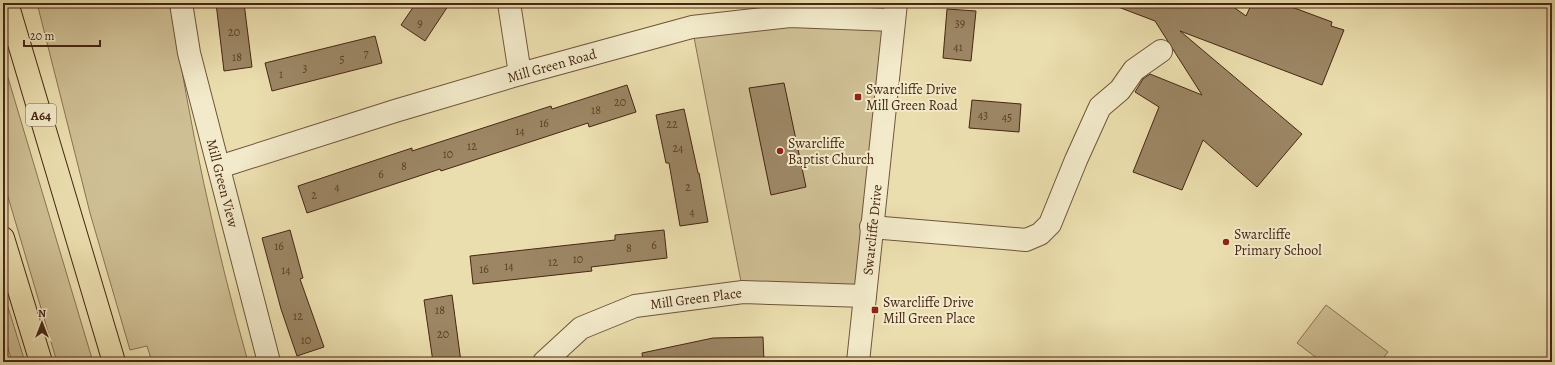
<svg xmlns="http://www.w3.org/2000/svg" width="1555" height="365" font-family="Alegreya,serif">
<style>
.green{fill:#cfbf94;stroke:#8b7254}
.building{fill:#9c8664;stroke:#472613}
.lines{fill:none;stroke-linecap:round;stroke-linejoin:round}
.minor-casing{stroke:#70543a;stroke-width:24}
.highway-casing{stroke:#472613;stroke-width:24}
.minor{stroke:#f2eaca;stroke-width:22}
.highway{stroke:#ebdeae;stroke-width:22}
.poi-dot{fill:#8f2418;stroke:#f2eaca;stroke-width:1.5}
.labels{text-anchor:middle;stroke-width:4;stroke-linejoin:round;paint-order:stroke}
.number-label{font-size:12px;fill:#5c3e27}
.shield{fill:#f2eaca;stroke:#7a614a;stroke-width:1}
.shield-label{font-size:13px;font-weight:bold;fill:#472613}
.street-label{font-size:14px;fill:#472613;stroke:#f2eaca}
.poi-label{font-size:14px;fill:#472613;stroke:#f2eaca;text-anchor:start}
</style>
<rect width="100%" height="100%" fill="#ebdeae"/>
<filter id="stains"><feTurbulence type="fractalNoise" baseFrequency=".005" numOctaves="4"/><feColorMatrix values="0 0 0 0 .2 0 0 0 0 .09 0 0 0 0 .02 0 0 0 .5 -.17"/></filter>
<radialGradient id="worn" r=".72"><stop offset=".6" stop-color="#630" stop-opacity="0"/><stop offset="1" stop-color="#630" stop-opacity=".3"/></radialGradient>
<!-- green -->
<g class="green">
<path d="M37 3H171C189 124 215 244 248 362H152L147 346 130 350 90 213Z"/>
<polygon points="894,20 865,296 743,292 692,27"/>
<polygon points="3,61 93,362 57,362 3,180"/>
<polygon points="3,291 25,362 12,362 6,341 3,341"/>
<polygon points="1326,305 1388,352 1380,362 1322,362 1297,343"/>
</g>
<!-- building -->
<g class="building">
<polygon points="216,3 244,3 252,67 224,71"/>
<polygon points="416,3 450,3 425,41 401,25"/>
<polygon points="1113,3 1228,3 1246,16 1252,3 1281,3 1332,22 1331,26 1344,30 1322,85 1180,31 1302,134 1257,187 1203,140 1182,190 1133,172 1159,107 1135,92 1143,79 1150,74 1202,95 1155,21 1113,5"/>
<polygon points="947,9 976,11 971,61 943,58"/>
<polygon points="375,36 382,63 272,91 265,63"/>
<polygon points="784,83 806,187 771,195 749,88"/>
<polygon points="627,85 636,112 589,127 588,123 441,171 440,169 307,213 298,186 412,148 412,151 551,106 552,109"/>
<polygon points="972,100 1021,104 1019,132 969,128"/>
<polygon points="684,109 698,173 699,173 708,222 680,226 669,163 666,163 656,115"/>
<polygon points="290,230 303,278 300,279 324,347 297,356 281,309 262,238"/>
<polygon points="664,230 667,258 591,267 592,271 473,284 470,256 615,240 615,235"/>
<polygon points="452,295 461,362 433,362 424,300"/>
<polygon points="763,337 764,362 643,362 642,353 713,338"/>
</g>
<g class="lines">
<defs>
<g id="minor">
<path id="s1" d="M181 3 189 53 269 362"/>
<polyline points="509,3 520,74"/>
<path id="s2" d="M219 167 395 111 520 74 692 27 790 16 894 20"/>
<polyline points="871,227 1026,240 1040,234 1050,224 1076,160 1100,107 1120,90 1134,70 1161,51"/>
<path id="s3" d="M544 362 581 328 635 306 743 292 865 296"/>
<path id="s4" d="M858 362 896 3"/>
</g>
<g id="highway">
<polyline points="7,3 114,362"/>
<polyline points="3,238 41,362"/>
</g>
</defs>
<!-- minor casing -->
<use href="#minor" class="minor-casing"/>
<!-- highway casing -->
<use href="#highway" class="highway-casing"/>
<!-- minor -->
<use href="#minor" class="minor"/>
<!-- highway -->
<use href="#highway" class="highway"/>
</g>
<!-- markers -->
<g class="poi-dot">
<rect x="854" y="93" width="8" height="8" rx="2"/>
<circle cx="780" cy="151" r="4"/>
<circle cx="1226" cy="242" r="4"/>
<rect x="871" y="306" width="8" height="8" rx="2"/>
</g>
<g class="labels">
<!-- number labels -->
<g class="number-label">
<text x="420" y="27">9</text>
<text x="960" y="27">39</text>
<text x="234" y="36">20</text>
<text x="958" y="51">41</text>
<text x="366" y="57">7</text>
<text x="237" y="61">18</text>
<text x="342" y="63">5</text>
<text x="305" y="72">3</text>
<text x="281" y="78">1</text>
<text x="620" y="106">20</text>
<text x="596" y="114">18</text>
<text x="983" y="119">43</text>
<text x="1007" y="121">45</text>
<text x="544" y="127">16</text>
<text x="672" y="128">22</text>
<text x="520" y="135">14</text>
<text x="472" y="150">12</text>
<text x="678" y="152">24</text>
<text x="448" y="158">10</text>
<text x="404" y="170">8</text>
<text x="381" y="178">6</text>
<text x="337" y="191">4</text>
<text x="688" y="191">2</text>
<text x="314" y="199">2</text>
<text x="692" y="216">4</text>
<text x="654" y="249">6</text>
<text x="279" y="250">16</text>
<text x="629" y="252">8</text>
<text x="578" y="263">10</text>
<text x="553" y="266">12</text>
<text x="509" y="270">14</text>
<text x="484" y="273">16</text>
<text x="286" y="274">14</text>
<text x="440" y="314">18</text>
<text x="298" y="320">12</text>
<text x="443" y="338">20</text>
<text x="306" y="344">10</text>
</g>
<!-- shield labels -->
<rect class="shield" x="26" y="104" width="30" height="22" rx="3"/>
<g class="shield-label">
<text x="41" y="120">A64</text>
</g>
<!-- street labels -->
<g class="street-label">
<text dy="5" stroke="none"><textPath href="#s2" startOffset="348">Mill Green Road</textPath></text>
<text dy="5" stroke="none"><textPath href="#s1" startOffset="185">Mill Green View</textPath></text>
<text dy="5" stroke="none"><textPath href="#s4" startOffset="133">Swarcliffe Drive</textPath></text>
<text dy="5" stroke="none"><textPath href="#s3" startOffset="170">Mill Green Place</textPath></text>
</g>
<!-- poi labels -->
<g class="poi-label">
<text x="866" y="94">Swarcliffe Drive<tspan x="866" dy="16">Mill Green Road</tspan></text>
<text x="788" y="148">Swarcliffe<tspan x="788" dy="16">Baptist Church</tspan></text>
<text x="1234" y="239">Swarcliffe<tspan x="1234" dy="16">Primary School</tspan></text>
<text x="883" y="307">Swarcliffe Drive<tspan x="883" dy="16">Mill Green Place</tspan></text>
</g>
</g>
<!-- margin -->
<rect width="1555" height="365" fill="none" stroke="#ebdeae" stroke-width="16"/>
<rect x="4" y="4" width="1547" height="357" fill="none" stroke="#472613" stroke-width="2"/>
<rect x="8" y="8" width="1539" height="349" fill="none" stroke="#472613"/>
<!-- north arrow -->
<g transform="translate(42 323)" stroke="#f2eaca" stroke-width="3" paint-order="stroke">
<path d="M0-3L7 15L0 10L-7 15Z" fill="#472613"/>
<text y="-6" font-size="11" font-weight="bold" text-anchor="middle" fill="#472613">N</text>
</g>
<!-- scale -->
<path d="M24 40v6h76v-6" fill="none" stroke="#472613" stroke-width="2"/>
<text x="30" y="40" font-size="12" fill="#472613" stroke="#f2eaca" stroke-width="3" paint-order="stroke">20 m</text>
<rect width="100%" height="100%" filter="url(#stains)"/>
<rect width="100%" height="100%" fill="url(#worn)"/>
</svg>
